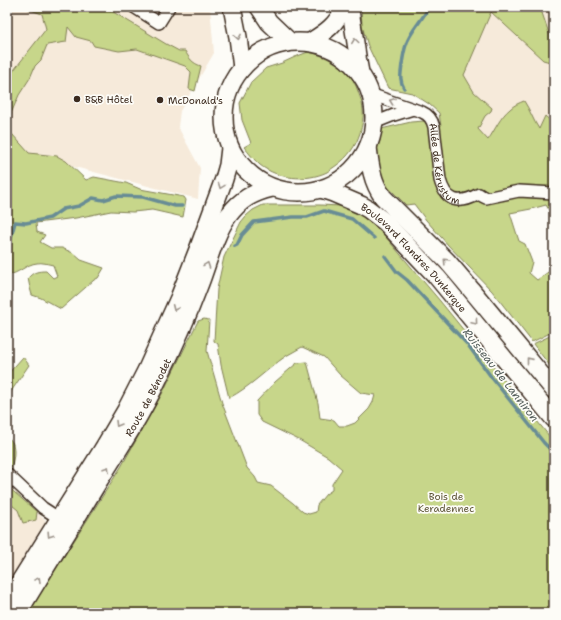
<svg xmlns="http://www.w3.org/2000/svg" width="561" height="620" font-family="'Shantell Sans',sans-serif">
<style>
.built{fill:#f6eada}
.green{fill:#c7d68a;stroke:#818054}
.lines{fill:none;stroke-linecap:round;stroke-linejoin:round}
.stream{stroke:#678c95;stroke-width:3.5}
.street-casing{stroke:#3b2a1e;stroke-width:14}
.secondary-casing{stroke:#3b2a1e;stroke-width:19}
.primary-casing{stroke:#3b2a1e;stroke-width:20}
.street{stroke:#fdfcf7;stroke-width:11}
.secondary{stroke:#fdfcf7;stroke-width:16}
.primary{stroke:#fdfcf7;stroke-width:17}
.oneway{stroke:#9c938a}
.poi-dot{fill:#3b2a1e;stroke:#fdfcf7;stroke-width:1.5}
.labels{text-anchor:middle;stroke-width:3.5;stroke-linejoin:round;paint-order:stroke}
.poi-label{font-size:10px;fill:#3b2a1e;stroke:#fdfcf7;text-anchor:start}
.street-label{font-size:10px;fill:#3b2a1e;stroke:#fdfcf7}
.park-label{font-size:10px;fill:#5e5539;stroke:#fdfcf7}
.water-label{font-size:11px;font-style:italic;fill:#515b59;stroke:#fdfcf7}
</style>
<rect width="100%" height="100%" fill="#fdfcf7"/>
<filter id="ink" filterUnits="userSpaceOnUse"><feTurbulence type="fractalNoise" baseFrequency=".025" numOctaves="2"/><feDisplacementMap in="SourceGraphic" scale="8" xChannelSelector="R" yChannelSelector="G"/><feConvolveMatrix kernelMatrix="1 2 1 2 8 2 1 2 1" color-interpolation-filters="sRGB"/></filter>
<g filter="url(#ink)">
<!-- built -->
<g class="built">
<polygon points="7,7 210,7 214,53 180,111 178,127 200,168 198,199 63,164 7,179"/>
<polygon points="366,7 554,7 554,190 448,122"/>
<polygon points="7,484 46,521 7,584"/>
</g>
<!-- green -->
<g class="green">
<path d="M26 7H69L77 8 81 7H105L166 44 179 51H185C189 58 192 63 201 66L195 91 189 89 191 72 185 66 137 49 119 51 94 46 91 41 76 37 68 27 66 42 47 45 41 60 35 66 30 78 19 95 9 118 7 119V79L46 29 42 14 28 9Z"/>
<path d="M361 7H540L552 42 554 44V63L543 60 491 12 464 75 474 92 492 108 491 111 485 116 478 129 488 140C495 130 500 117 510 109 514 105 519 103 524 101 530 110 533 120 539 129L545 116 554 124V218L546 205 531 209 510 213 519 241 525 244 532 262 529 273 537 280 551 270 554 271V331L532 342 492 291 448 245 426 220 414 204 406 205 385 184 376 157V143L381 129 411 122 424 121 431 129 441 126 439 113 429 104 412 93 388 88 368 46 362 26Z"/>
<path d="M308 52C324 55 342 64 352 78 354 80 354 83 356 86 359 94 362 101 363 109 364 117 362 126 360 133 356 146 348 157 337 165 334 167 330 170 327 172 306 182 278 179 260 165 254 160 249 153 244 147L251 143 242 120 240 103 251 82 266 68 282 63 295 57Z"/>
<path d="M7 132 12 134 29 153 57 156 66 161 86 180 94 177 126 183 140 189 184 197 186 200 183 217 152 210 133 212 111 211 76 218 36 223 37 232 45 235 40 242 51 248H62L73 253 81 260 104 268 98 278 94 280 61 309 41 298 32 295 30 288 28 278C33 272 38 271 46 271L53 278 57 276 53 265C48 264 42 262 37 263 26 264 19 274 7 275Z"/>
<path d="M263 205H320L341 206 356 212 370 222 384 235 440 301 554 442V613H28L121 467 162 394 198 321 204 319 209 320 207 351 222 403 247 468 255 477 258 483 271 486 293 503 303 512 309 514 316 512 317 505 326 494 332 490V484L342 469 328 457 299 440 262 422 257 415V401L275 382 297 363 307 362 318 403 320 418 334 420 339 426H347L355 423 369 409 373 402 375 395 361 393 340 375 324 357 302 347C297 350 291 353 286 356 266 370 250 387 229 398L221 365 218 344 214 341 217 289 224 257 241 222 246 216 253 210Z"/>
<polygon points="554,334 554,371 533,344"/>
<polygon points="23,357 29,365 12,390 7,402 7,375"/>
<path d="M7 436C9 438 12 441 13 444 16 455 12 466 7 477Z"/>
<polygon points="7,486 37,512 36,520 23,523 18,510 7,501"/>
</g>
<g class="lines">
<!-- stream -->
<g class="stream">
<path d="M404 88C399 79 401 74 402 64 403 57 404 51 406 45 409 33 423 19 429 7"/>
<polyline points="7,243 9,245 15,222 26,223 50,218 63,209 79,206 93,198 103,200 116,196 143,197 175,206 182,206"/>
<polyline points="235,246 237,245 242,235 254,222 293,217 307,217 324,211 352,219 374,238"/>
<polyline points="385,256 397,272 407,280 468,345 492,378 544,443 554,453"/>
</g>
<defs>
<g id="street">
<polyline points="134,7 159,23 169,7"/>
<path id="s1" d="M370 94 422 112C429 115 432 119 434 127L440 180C446 202 459 205 479 194L482 196 486 198 519 191 554 193"/>
<polyline points="374,123 394,115 413,109"/>
<polyline points="7,474 43,508 60,519"/>
</g>
<g id="secondary">
<polyline points="350,7 358,59 361,75"/>
<path d="M311 41C327 31 336 25 344 7"/>
</g>
<g id="primary">
<polyline points="232,7 238,37 242,68"/>
<polyline points="259,7 269,22 290,42"/>
<circle cx="299" cy="117" r="75"/>
<path d="M368 147C370 165 372 182 383 197L447 261 464 281 554 390"/>
<path id="s2" d="M321 189 333 193 361 205 368 209 385 222 437 277 554 419"/>
<polyline points="7,602 103,449 126,410 146,371 179,298 199,247 224,179 228,165 230,148"/>
<path id="s3" d="M18 613C45 568 73 524 100 479 121 446 142 413 159 377 174 347 188 315 200 283 208 262 215 234 228 216 241 199 252 193 272 188"/>
</g>
</defs>
<!-- street casing -->
<use href="#street" class="street-casing"/>
<!-- secondary casing -->
<use href="#secondary" class="secondary-casing"/>
<!-- primary casing -->
<use href="#primary" class="primary-casing"/>
<!-- street -->
<use href="#street" class="street"/>
<!-- secondary -->
<use href="#secondary" class="secondary"/>
<!-- primary -->
<use href="#primary" class="primary"/>
</g>
<!-- one-way arrows -->
<defs><path id="oneway-chevron" d="M-2-3.5L2.5 0L-2 3.5" fill="none" stroke-width="1.6" stroke-linecap="round" stroke-linejoin="round"/></defs>
<g class="oneway">
<use href="#oneway-chevron" transform="translate(238 37) rotate(80)"/>
<use href="#oneway-chevron" transform="translate(355 41) rotate(-98)"/>
<use href="#oneway-chevron" transform="translate(392 101) rotate(-160)"/>
<use href="#oneway-chevron" transform="translate(221 186) rotate(111)"/>
<use href="#oneway-chevron" transform="translate(446 261) rotate(-134)"/>
<use href="#oneway-chevron" transform="translate(207 265) rotate(-70)"/>
<use href="#oneway-chevron" transform="translate(175 308) rotate(114)"/>
<use href="#oneway-chevron" transform="translate(475 322) rotate(50)"/>
<use href="#oneway-chevron" transform="translate(529 360) rotate(-129)"/>
<use href="#oneway-chevron" transform="translate(118 424) rotate(121)"/>
<use href="#oneway-chevron" transform="translate(107 469) rotate(-58)"/>
<use href="#oneway-chevron" transform="translate(50 535) rotate(123)"/>
<use href="#oneway-chevron" transform="translate(38 580) rotate(-59)"/>
</g>
</g>
<!-- markers -->
<g class="poi-dot">
<circle cx="77" cy="99" r="4"/>
<circle cx="160" cy="100" r="4"/>
</g>
<g class="labels">
<!-- poi labels -->
<g class="poi-label">
<text x="85" y="103">B&amp;B Hôtel</text>
<text x="168" y="104">McDonald's</text>
</g>
<!-- street labels -->
<g class="street-label">
<text dy="4" stroke="none"><textPath href="#s1" startOffset="115">Allée de Kérustum</textPath></text>
<text dy="4" stroke="none"><textPath href="#s2" startOffset="118">Boulevard Flandres Dunkerque</textPath></text>
<text dy="4" stroke="none"><textPath href="#s3" startOffset="252">Route de Bénodet</textPath></text>
</g>
<!-- park labels -->
<g class="park-label">
<text x="446" y="500">Bois de<tspan x="446" dy="12">Keradennec</tspan></text>
</g>
<!-- water labels -->
<g class="water-label">
<text transform="translate(501 375) rotate(52)" y="4">Ruisseau de Lanniron</text>
</g>
</g>
<!-- margin -->
<rect width="561" height="620" fill="none" stroke="#fdfcf7" stroke-width="24"/>
<rect x="12" y="12" width="537" height="596" fill="none" stroke="#3b2a1e" stroke-width="1.5" filter="url(#ink)"/>
</svg>
